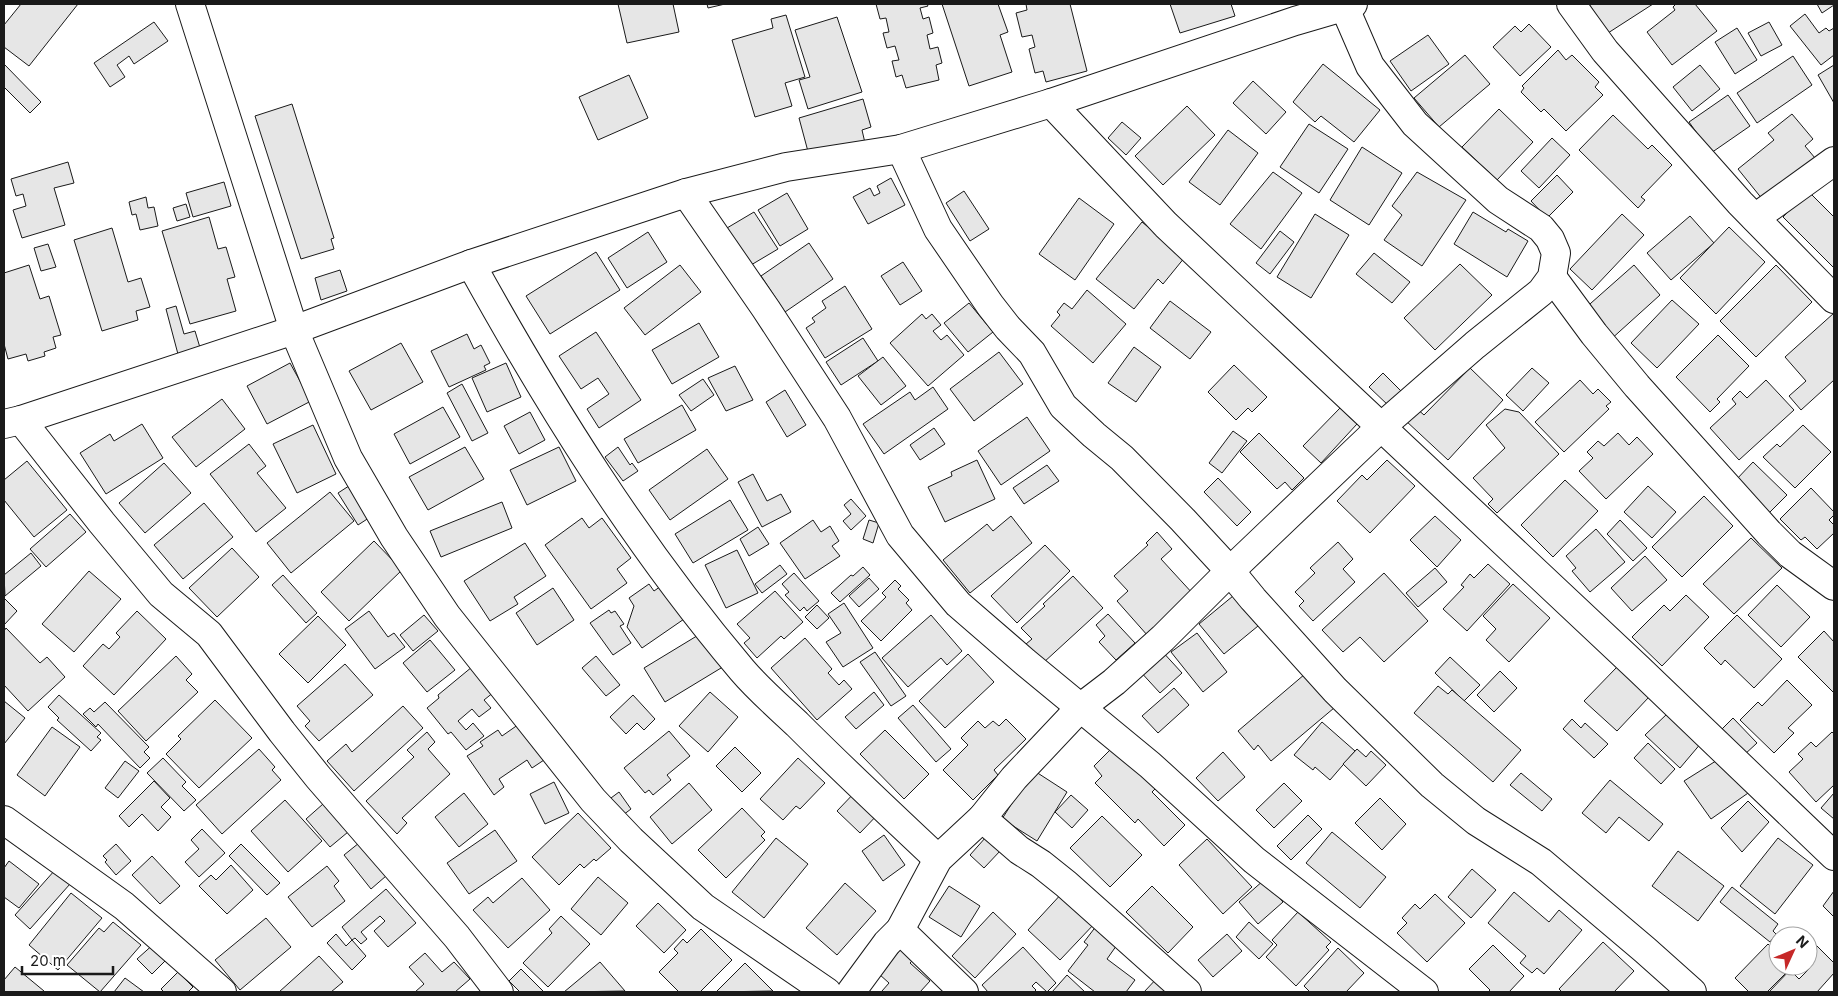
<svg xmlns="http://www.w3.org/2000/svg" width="1838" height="996" font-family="Inter,sans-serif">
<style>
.building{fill:#e6e6e6;stroke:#1a1a1a}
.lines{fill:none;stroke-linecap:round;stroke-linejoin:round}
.minor-casing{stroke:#1a1a1a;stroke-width:30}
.minor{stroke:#fff;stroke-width:28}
</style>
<rect width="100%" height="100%" fill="#fff"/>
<!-- building -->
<g class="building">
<polygon points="21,4 78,4 29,66 4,47 4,25"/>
<polygon points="618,4 673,4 679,32 627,43"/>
<polygon points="707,4 725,4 708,8"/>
<polygon points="876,4 927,4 928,6 920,8 923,19 929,17 933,33 927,35 930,49 938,47 942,63 936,65 939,80 906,88 902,75 896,77 892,61 899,60 895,46 887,48 883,33 889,32 886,18 880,19"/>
<polygon points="942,4 998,4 1008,32 1000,35 1012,72 969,86"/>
<polygon points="1026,4 1070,4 1087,71 1046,82 1043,71 1035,73 1029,49 1035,47 1032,35 1022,37 1016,13 1027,10"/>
<polygon points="1170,4 1231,4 1235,16 1180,33"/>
<polygon points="1589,4 1653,4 1608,33"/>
<polygon points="1676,4 1695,4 1717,31 1672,65 1647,32 1675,10 1673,7"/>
<polygon points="1817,4 1834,4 1834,5 1822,13"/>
<polygon points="1805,14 1819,33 1826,28 1829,31 1834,28 1834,55 1821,65 1790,26"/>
<polygon points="786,15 805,77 785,83 792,106 755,117 732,40 773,28 771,19"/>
<polygon points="837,17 862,92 808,109 799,80 810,77 795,30"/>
<polygon points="154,22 168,41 134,64 129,56 117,65 125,77 110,87 94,63"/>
<polygon points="1769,22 1782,45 1761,56 1748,33"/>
<polygon points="1529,24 1551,47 1520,76 1493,47 1515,26 1521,32"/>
<polygon points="1737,28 1757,60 1735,74 1715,42"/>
<polygon points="1428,35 1449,64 1411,91 1390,61"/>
<polygon points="1558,50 1566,60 1572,55 1599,82 1595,87 1603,95 1566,131 1544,109 1541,112 1521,92 1524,88 1522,86"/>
<polygon points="1465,55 1490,84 1439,127 1414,98"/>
<polygon points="1793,56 1812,85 1757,123 1737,93"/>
<polygon points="4,64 41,102 30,113 4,87"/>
<polygon points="1323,64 1380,110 1354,142 1321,116 1315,122 1293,102"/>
<polygon points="1700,65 1720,89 1692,111 1673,87"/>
<polygon points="1834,65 1834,103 1818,75"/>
<polygon points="629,75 648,118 598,140 579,97"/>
<polygon points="1253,81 1286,112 1266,134 1233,103"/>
<polygon points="1728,95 1750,126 1711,153 1689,122"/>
<polygon points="863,99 871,127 862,130 865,143 810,159 799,118"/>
<polygon points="292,104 334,238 331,239 334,249 301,259 255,116"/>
<polygon points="1187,106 1215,135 1163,185 1135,156"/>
<polygon points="1499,109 1533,142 1497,180 1462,147"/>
<polygon points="1792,114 1813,139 1805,146 1815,158 1763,200 1738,169 1774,140 1768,133"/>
<polygon points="1613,115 1648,149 1652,145 1672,165 1641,197 1645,200 1638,208 1579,150"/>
<polygon points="1122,122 1141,138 1126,155 1108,138"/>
<polygon points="1309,124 1348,149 1319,193 1280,167"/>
<polygon points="1228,130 1258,153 1220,205 1189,182"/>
<polygon points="1552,138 1570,155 1539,188 1521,171"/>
<polygon points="1362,147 1402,173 1369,225 1330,200"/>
<polygon points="68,162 74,183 54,188 65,225 22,238 13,210 26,206 23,194 16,196 11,179"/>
<polygon points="1273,172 1302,193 1261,249 1230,224"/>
<polygon points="1417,172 1466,200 1422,266 1384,240 1402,215 1392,206"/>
<polygon points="1557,175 1573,192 1547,218 1531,201"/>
<polygon points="891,178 905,205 868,224 853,197 870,188 874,196 880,193 877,186"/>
<polygon points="224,182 231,206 193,217 186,193"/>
<polygon points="964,191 989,229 970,241 946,203"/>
<polygon points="1808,191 1834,217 1834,268 1783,217"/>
<polygon points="787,193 808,229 780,246 758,210"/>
<polygon points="146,197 148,208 154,207 158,226 140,230 136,214 132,215 129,202"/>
<polygon points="1079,198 1114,224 1075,280 1039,254"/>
<polygon points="186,204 190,217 177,221 173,208"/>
<polygon points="754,212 778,249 751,265 727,228"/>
<polygon points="1473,212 1506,232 1508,229 1528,241 1507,277 1454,244"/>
<polygon points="1315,214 1349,235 1311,298 1277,277"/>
<polygon points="1622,214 1644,235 1592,290 1570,269"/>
<polygon points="1690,216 1714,243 1671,280 1647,253"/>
<polygon points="209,217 218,249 226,247 235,277 227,279 236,311 190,324 162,231"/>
<polygon points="1142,222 1185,257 1163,284 1158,279 1134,309 1096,279"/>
<polygon points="1729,227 1765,262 1716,314 1680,278"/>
<polygon points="112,228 128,282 141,278 150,307 136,311 138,320 102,331 74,240"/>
<polygon points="1280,231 1294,242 1270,274 1256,263"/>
<polygon points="648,232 667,262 627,288 608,258"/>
<polygon points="809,243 833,279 785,312 761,276"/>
<polygon points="48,244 56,267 41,271 34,248"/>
<polygon points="596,252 620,290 550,334 526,296"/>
<polygon points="1374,253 1410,282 1392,303 1356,274"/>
<polygon points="903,262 922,291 900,305 881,276"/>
<polygon points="1460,264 1492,295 1435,350 1404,318"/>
<polygon points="29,265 40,299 49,296 61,335 53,337 56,348 44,352 45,356 28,361 26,354 8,359 4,344 4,273"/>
<polygon points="680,265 701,292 645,335 624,308"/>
<polygon points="1634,265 1660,295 1609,341 1582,311"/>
<polygon points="1776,265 1812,302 1756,357 1720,321"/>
<polygon points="340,270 347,291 321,300 315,278"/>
<polygon points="845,286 872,329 825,358 806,328 815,322 812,318 826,308 822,301"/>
<polygon points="1087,290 1126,324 1093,363 1051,326 1060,315 1057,312 1064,303 1072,309"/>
<polygon points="1672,300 1699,324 1657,368 1631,343"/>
<polygon points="1170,301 1211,332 1190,359 1150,328"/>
<polygon points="969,303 993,332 968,352 944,323"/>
<polygon points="176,306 184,334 195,331 201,351 179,358 166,309"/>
<polygon points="1834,313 1834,380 1801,410 1789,396 1806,381 1785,357"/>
<polygon points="922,314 926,319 932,314 941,325 933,331 941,340 947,335 964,355 928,386 890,343"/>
<polygon points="699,323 719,357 672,384 652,350"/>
<polygon points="596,332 641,400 599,428 587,409 609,394 598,378 581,389 559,356"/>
<polygon points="467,334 474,349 481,345 490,363 484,366 486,370 449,387 431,351"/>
<polygon points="1718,335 1749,366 1717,399 1720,402 1710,412 1676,377"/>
<polygon points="863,338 878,361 841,385 826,362"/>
<polygon points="401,343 423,382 371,410 349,371"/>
<polygon points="1134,347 1161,367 1136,402 1108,383"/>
<polygon points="999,352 1023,384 974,421 950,389"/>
<polygon points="883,357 906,386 881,405 858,376"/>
<polygon points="290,363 311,401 267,424 247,386"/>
<polygon points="506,363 521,397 487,412 472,378"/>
<polygon points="1234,365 1267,397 1252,412 1248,408 1236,420 1208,392"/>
<polygon points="735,366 753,400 726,411 708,378"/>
<polygon points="1470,368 1503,400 1448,460 1405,420 1416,408 1424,415"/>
<polygon points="1532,368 1549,383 1523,411 1506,395"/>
<polygon points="1383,373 1402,392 1389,406 1369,387"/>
<polygon points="703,379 714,395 691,411 679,395"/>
<polygon points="1580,380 1593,394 1598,389 1611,402 1606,406 1609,409 1564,452 1535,422"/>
<polygon points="1766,380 1794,410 1739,460 1710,428 1736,404 1732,399 1740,391 1747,398"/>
<polygon points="462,384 488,433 472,441 447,393"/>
<polygon points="933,387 948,409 884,454 863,424 910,392 915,400"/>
<polygon points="785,390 806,425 787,437 766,402"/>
<polygon points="222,399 245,429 196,467 172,437"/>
<polygon points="682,405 696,430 638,463 624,439"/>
<polygon points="443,407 460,437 410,464 394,434"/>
<polygon points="1340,408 1357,424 1321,463 1303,446"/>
<polygon points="1505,409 1519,412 1559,454 1497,513 1488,504 1493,499 1473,478 1505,448 1486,425"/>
<polygon points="530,412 545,440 519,454 504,426"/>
<polygon points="1027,417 1050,451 1001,485 978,451"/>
<polygon points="142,424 163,458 106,494 80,453 110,434 114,441"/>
<polygon points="313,425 336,474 297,493 273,444"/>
<polygon points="1803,425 1831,452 1795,488 1763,457 1777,444 1780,447"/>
<polygon points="934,428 945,444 920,460 910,445"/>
<polygon points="1233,431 1247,441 1222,473 1209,463"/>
<polygon points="1259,433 1304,478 1292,490 1285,482 1277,489 1240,452"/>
<polygon points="1618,433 1629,445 1637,437 1653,454 1606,499 1579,471 1593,458 1587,452 1598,441 1604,446"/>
<polygon points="249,444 266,466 257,473 286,508 256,532 210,474"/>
<polygon points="465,447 484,479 428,510 409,477"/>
<polygon points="559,447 576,481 527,505 510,470"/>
<polygon points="618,447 630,465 632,463 638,471 623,481 605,457"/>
<polygon points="707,449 728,479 670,520 649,490"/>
<polygon points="977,460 995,499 945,522 928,487 952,476 951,472"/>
<polygon points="1387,460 1415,486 1370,533 1337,501 1362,475 1367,480"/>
<polygon points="27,461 67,510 34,537 4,500 4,480"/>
<polygon points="1753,462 1787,495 1768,514 1735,481"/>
<polygon points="164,463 191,493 145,533 119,503"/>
<polygon points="1047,465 1059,481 1024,504 1013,488"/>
<polygon points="753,474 767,501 781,494 791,512 762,527 738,482"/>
<polygon points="1218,478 1251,512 1237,526 1204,492"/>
<polygon points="1565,480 1598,511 1553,557 1521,525"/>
<polygon points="355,482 375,514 358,525 338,493"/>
<polygon points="1648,486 1676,512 1652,538 1624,512"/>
<polygon points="1811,488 1834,512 1834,515 1829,520 1834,525 1834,533 1817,549 1805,537 1801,540 1780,519"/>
<polygon points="330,492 354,521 291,573 267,543"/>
<polygon points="1704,496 1733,526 1682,577 1652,547"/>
<polygon points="851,499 866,516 851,530 843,521 851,514 844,505"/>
<polygon points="730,500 748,530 693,563 675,534"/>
<polygon points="502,502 512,528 441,557 430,531"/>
<polygon points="204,503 233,537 183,579 154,545"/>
<polygon points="70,514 86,532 46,567 30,549"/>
<polygon points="1011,516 1032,543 970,593 943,560 987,524 993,531"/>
<polygon points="1435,516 1461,540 1437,567 1410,540"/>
<polygon points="582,518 589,528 602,518 631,558 617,569 627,583 591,609 545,545"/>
<polygon points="813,520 821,532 830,526 839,541 832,546 840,556 805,579 780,543"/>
<polygon points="869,520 879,523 873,543 863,539"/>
<polygon points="1620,520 1647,548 1633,561 1607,534"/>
<polygon points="758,527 769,544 749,556 740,539"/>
<polygon points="1596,529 1625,562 1590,592 1572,571 1576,568 1566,556"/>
<polygon points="1157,532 1172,549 1161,559 1194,595 1148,636 1117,601 1128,591 1114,576 1148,545 1146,543"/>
<polygon points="1751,538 1782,568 1734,614 1703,584"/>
<polygon points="374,541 402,570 349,621 321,592"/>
<polygon points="1338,542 1353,559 1343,569 1355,582 1313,621 1299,606 1304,601 1295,592 1315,573 1310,568"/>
<polygon points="525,543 546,576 514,597 518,604 490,621 464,581"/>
<polygon points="1045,545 1070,571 1017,623 991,596"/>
<polygon points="232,548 259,577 217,617 189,588"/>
<polygon points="737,550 758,593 726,608 705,565"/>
<polygon points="31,553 41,566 5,596 4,575"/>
<polygon points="1645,556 1667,580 1632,611 1611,588"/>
<polygon points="1488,564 1510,584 1467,631 1443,609 1464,587 1461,585 1470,574 1474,578"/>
<polygon points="780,565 787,574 762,593 755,584"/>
<polygon points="863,567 870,575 840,602 831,593 851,575 853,576"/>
<polygon points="1435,568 1447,582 1418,607 1406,593"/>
<polygon points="89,571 121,599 74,652 42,624"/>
<polygon points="794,573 819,601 807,611 804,607 800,611 785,595 789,592 782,584"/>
<polygon points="1384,573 1428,621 1384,662 1360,637 1343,652 1322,630"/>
<polygon points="283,575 317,613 306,623 272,585"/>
<polygon points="1073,576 1103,608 1043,663 1026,644 1032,639 1021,628 1045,606 1043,604"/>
<polygon points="869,578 879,589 859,607 849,596"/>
<polygon points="895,580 901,586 898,589 909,600 906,603 912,610 881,641 861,621 886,597 882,593"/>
<polygon points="649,584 654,591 664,584 687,617 642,648 627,627 634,606 629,598"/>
<polygon points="1513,584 1550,618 1509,662 1486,640 1496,629 1483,616"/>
<polygon points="1777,585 1810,617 1781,647 1748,615"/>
<polygon points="553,588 574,620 537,645 516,613"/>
<polygon points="775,591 803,622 784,639 781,636 757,658 744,643 750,638 737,624"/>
<polygon points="1686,595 1709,617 1662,666 1632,637 1664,605 1670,611"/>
<polygon points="1233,596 1258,626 1224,654 1199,624"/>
<polygon points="4,598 17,611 4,625"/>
<polygon points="844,603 873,648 843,667 826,642 841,633 828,614"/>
<polygon points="817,605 829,618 817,629 805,617"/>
<polygon points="609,610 611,613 615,611 624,624 620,626 631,643 613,655 590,623"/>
<polygon points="137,611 166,639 114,695 83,666 103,644 109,649 120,637 116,633"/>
<polygon points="369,611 388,637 394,633 405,647 375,669 345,629"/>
<polygon points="1108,614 1135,643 1116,660 1099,642 1105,636 1096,625"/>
<polygon points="424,615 438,631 413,651 400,635"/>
<polygon points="931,615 962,651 947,665 941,658 908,687 882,658"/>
<polygon points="1737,615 1782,659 1754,688 1725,660 1721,665 1704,648"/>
<polygon points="318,616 346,645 308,683 279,654"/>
<polygon points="6,628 40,663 47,657 65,677 28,711 4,685 4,631"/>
<polygon points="705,631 726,665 665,702 644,668"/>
<polygon points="1824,631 1834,642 1834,693 1798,657"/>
<polygon points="1197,633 1227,672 1203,692 1171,652"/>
<polygon points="805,638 832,669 828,673 839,685 844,680 852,689 817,720 771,668"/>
<polygon points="430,640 455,670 427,692 403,663"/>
<polygon points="1160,649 1182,673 1160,693 1138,669"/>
<polygon points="875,652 906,696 891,706 860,662"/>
<polygon points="968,654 994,682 945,728 919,701"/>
<polygon points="176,656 192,674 186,680 198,692 146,741 118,711"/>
<polygon points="596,656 620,685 606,696 582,668"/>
<polygon points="1450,657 1480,685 1464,701 1435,673"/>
<polygon points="478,662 499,688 484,700 491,708 479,717 472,709 458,721 466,730 473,723 484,736 466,750 451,732 448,734 427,708 439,698 438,695"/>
<polygon points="345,664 373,695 319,741 305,726 310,721 297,706"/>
<polygon points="1617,667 1649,697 1617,731 1584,701"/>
<polygon points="1500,671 1517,688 1494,712 1477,695"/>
<polygon points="1305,674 1334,708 1271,761 1258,745 1254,750 1238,731"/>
<polygon points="1787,680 1812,705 1788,728 1794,733 1774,753 1740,720 1758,702 1762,706"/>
<polygon points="1438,686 1448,694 1452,690 1521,750 1493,782 1414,713"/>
<polygon points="1174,688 1189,705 1158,733 1142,716"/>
<polygon points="710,692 738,717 708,752 679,726"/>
<polygon points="874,692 884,705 856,729 845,717"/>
<polygon points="59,695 101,733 97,737 101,740 91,751 57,720 59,718 48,707"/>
<polygon points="633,695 655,719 644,730 637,723 626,734 610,717"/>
<polygon points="215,700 252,738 199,788 166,754 181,739 178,736"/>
<polygon points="4,701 25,718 4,744"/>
<polygon points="105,702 149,747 144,752 150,758 140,768 98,724 96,727 83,714 90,708 94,712"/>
<polygon points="913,705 951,749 936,762 898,718"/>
<polygon points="403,706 423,728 354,791 327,761 346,744 352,752"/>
<polygon points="1668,713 1702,742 1680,768 1645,735"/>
<polygon points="1733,718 1757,743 1744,755 1721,730"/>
<polygon points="1006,719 1026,739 994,770 998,775 973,800 943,770 968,745 961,738 978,721 985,728 993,721 999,726"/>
<polygon points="1572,719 1581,728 1585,723 1608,744 1594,758 1563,729"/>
<polygon points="522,722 544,760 532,768 527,760 499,779 504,787 494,795 467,756 483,746 480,742 498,730 502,736"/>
<polygon points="1322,722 1355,751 1330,780 1315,767 1313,770 1294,755"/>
<polygon points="52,727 80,747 45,796 17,775"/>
<polygon points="885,730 929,774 904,799 860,754"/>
<polygon points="669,731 690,756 667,775 671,780 653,795 649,790 645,793 624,768"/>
<polygon points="427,732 435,742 428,749 450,774 402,818 407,823 397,834 366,801 414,757 407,750"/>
<polygon points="1832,732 1834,734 1834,785 1816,802 1789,772 1803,759 1798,754 1811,742 1816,747"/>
<polygon points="1648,743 1675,769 1661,784 1634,758"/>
<polygon points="735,747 761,773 742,792 716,766"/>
<polygon points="259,749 275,767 272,770 281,780 222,834 196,805"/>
<polygon points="1111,749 1160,784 1152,792 1185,825 1164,846 1138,819 1135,823 1095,783 1102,776 1094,766"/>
<polygon points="1357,749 1366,757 1371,751 1386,765 1366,786 1343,764"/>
<polygon points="1223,752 1245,777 1218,801 1196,778"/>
<polygon points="163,758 186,782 182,786 196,800 184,811 147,773"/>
<polygon points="798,758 825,783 800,809 796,806 783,820 760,799"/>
<polygon points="1719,759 1751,791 1711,819 1684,781"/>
<polygon points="125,761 139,771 118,798 105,788"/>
<polygon points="1033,770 1067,792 1037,841 1002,819"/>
<polygon points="1521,773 1552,799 1542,811 1510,785"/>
<polygon points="1610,780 1663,824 1649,841 1619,817 1606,833 1582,813"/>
<polygon points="154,781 170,798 161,807 171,817 158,831 142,814 129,827 119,816"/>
<polygon points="554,782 569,813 545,824 530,794"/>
<polygon points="689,783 712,810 672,844 650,817"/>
<polygon points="1284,783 1302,801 1274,828 1256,810"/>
<polygon points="858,789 881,811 860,833 837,811"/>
<polygon points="619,792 631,809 615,821 603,804"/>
<polygon points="464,793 488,824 459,847 435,817"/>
<polygon points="1834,793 1834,819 1821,808"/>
<polygon points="1071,795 1088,810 1072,828 1055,812"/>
<polygon points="1380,798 1406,824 1382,850 1355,823"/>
<polygon points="285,800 322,841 288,872 251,831"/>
<polygon points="1748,801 1769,822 1742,852 1721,828"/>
<polygon points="323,804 348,832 330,847 306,819"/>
<polygon points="742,808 765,832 761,836 765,840 726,878 698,850"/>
<polygon points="578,813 611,848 596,861 594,859 584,868 580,864 559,885 532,857"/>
<polygon points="1308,815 1322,829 1291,860 1277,846"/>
<polygon points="1102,816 1142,855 1110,887 1070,848"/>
<polygon points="202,829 225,853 199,877 185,862 199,849 191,840"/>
<polygon points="495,830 517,861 469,894 447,863"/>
<polygon points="1332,832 1386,877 1360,908 1306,863"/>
<polygon points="884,835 905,865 883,881 862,851"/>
<polygon points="986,837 1001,850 984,868 970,855"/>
<polygon points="776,838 808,864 764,918 732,892"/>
<polygon points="1778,838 1813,865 1775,914 1740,886"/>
<polygon points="1207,839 1252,887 1223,914 1179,865"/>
<polygon points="359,843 386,876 371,889 344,855"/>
<polygon points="116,844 131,861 116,875 105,862 107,860 103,856"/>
<polygon points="241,844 280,883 267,895 229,856"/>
<polygon points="1678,851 1724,886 1698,921 1652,886"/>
<polygon points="152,856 180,886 160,904 132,875"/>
<polygon points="9,861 39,884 19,908 4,897 4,868"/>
<polygon points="231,865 253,890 227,914 199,886 211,875 216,880"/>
<polygon points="327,866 339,881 334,886 345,901 312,927 288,897"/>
<polygon points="1472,869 1496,890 1471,918 1448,897"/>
<polygon points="55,870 70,884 30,929 15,915"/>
<polygon points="598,877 628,903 601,935 571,909"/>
<polygon points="522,878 550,910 508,948 473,910 488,897 493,903"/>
<polygon points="1264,880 1283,902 1258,924 1239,902"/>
<polygon points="845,883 876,911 837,955 806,928"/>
<polygon points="949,886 980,906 961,937 929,917"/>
<polygon points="1152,886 1193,927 1168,953 1126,912"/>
<polygon points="1732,887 1778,924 1773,931 1776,934 1770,942 1720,902"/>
<polygon points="386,889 416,923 388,947 374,931 385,921 380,916 361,932 367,939 361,944 355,938 352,940 342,927"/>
<polygon points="1064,891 1096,922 1060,960 1028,930"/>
<polygon points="1834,891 1834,917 1823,906"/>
<polygon points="1514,892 1549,922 1559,910 1582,930 1544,974 1537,968 1532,973 1520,963 1526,956 1488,923"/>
<polygon points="71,893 102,918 58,970 29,945"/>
<polygon points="1435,894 1465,923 1427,962 1397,933 1407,923 1402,918 1415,904 1420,909"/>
<polygon points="658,903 686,930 664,953 636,926"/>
<polygon points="993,912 1016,934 975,978 952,956"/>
<polygon points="1298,912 1331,942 1326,947 1329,950 1296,986 1266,957 1277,945 1272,940"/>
<polygon points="561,916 590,944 548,987 523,963 552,933 549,929"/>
<polygon points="266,918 291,947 240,990 215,960"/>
<polygon points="113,922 141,945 100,992 67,965 99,928 104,932"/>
<polygon points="1249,922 1273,944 1259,959 1236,937"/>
<polygon points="1097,925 1119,942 1107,959 1135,980 1126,992 1095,992 1068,971 1088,945 1084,942"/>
<polygon points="701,929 732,960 700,992 679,992 659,972 678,953 674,949 683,939 687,943"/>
<polygon points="336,934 346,946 352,940 366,956 352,970 327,943"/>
<polygon points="1227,934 1242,951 1213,977 1198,960"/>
<polygon points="156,942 170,956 152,974 137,959"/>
<polygon points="1603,942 1634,971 1614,992 1562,992 1559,989"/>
<polygon points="1814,943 1834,963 1834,973 1817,992 1769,992 1790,970 1799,979 1810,968 1808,966 1808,949"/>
<polygon points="1768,944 1778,954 1778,966 1790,966 1791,968 1767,992 1749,992 1735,978"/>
<polygon points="1493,945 1524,976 1509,992 1488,992 1490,990 1469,969"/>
<polygon points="1023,947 1056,983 1047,992 1036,982 1032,986 1036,990 1034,992 988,992 982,985"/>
<polygon points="902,948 914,959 910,963 930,981 920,992 883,992 882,991 889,983 879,974"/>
<polygon points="1338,948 1364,973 1346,992 1310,992 1304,986"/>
<polygon points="425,953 442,972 454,962 470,979 455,992 415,992 424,984 409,967"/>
<polygon points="319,956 343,982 331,992 279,992"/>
<polygon points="600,962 625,991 564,992"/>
<polygon points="745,963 773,991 716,992"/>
<polygon points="15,967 44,991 43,992 4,992 4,980"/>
<polygon points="521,969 544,992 520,992 509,981"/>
<polygon points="178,972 193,987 188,992 164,992 161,989"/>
<polygon points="1067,975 1085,992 1052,992"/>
<polygon points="1159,976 1177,992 1144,992"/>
<polygon points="125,978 144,992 114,992"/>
</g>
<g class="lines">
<defs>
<g id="minor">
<polyline points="190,4 294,330 348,458 394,537 447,616 593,800 631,840 703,907 827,992"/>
<polyline points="1571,4 1605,51 1740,203 1834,299"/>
<polyline points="1051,103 1166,225 1639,669 1834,856"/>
<polyline points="901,149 938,229 990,305 1008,328 1032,353 1063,406 1094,435 1122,458 1183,520 1230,571 1253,599 1335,690 1432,785 1476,821 1541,862 1645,950 1692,992"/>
<polyline points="686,193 766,309 837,418 900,535 958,604 1025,662 1150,765 1254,860 1424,992"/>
<polyline points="1755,218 1834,161"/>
<path d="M471 264C550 407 637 546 742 670 759 690 779 707 797 724 843 770 890 814 938 859"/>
<polyline points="1552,277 1594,334 1637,386 1769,533 1790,554 1834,586"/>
<polyline points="21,420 102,523 161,594 209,634 282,732 318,777 457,937 499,992"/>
<polyline points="4,424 21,420 294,330 471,264 686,193 786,167 901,149 1051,103 1295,21 1353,4"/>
<polyline points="982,818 1019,850 1041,864 1066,884 1187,992"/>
<polyline points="4,820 124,906 222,992"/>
<polyline points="900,930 964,992"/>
<polyline points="851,992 887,943 900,930 938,859 982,818 1014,778 1080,708 1114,682 1163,638 1230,571 1381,427 1475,345 1541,292 1552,277 1556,253 1550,239 1541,228 1498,200 1415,124 1370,66 1344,6"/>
</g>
</defs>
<!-- minor casing -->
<use href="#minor" class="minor-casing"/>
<!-- minor -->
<use href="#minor" class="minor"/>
</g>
<!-- border -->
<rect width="1838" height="996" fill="none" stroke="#1a1a1a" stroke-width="10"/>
<!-- north arrow -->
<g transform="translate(1793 951) rotate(46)"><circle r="24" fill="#ffffff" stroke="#a3a3a3"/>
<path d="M0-4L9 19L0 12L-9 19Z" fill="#c62828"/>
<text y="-8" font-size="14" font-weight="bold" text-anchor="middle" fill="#1a1a1a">N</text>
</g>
<!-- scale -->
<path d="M22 966v8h91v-8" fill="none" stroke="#1a1a1a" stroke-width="2.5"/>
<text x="30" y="966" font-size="15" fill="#1a1a1a" stroke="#ffffff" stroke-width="4" paint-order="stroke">20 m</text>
</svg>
